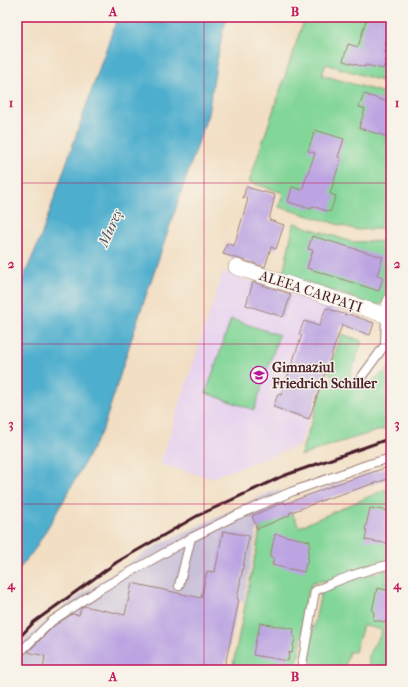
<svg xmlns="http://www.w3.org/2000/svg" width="408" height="687" font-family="'IM FELL French Canon',serif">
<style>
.built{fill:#e7d2ef}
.industrial{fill:#c8bfd8}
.green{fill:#82d698;stroke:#667a62}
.water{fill:#4eaecd;stroke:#4c667c}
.building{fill:#bca4e2}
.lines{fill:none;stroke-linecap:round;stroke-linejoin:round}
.service-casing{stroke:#9e7e76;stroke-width:10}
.minor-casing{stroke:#9e7e76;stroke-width:16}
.service{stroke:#fff;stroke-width:8}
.minor{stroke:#fff;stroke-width:15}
.rail{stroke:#4a1f2b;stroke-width:3}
.grid{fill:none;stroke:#c2185b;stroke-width:1;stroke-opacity:0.55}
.labels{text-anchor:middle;stroke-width:3;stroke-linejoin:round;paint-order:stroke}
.street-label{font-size:14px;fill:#4a1f2b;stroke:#f7f3e8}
.poi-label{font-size:14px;font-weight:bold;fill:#4a1f2b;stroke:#f7f3e8;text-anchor:start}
.water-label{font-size:15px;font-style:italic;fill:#4b5164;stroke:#f7f3e8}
.neatline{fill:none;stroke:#c2185b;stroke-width:1.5}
.grid-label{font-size:13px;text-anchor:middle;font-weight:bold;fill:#c2185b}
</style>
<rect width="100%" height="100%" fill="#f7f3e8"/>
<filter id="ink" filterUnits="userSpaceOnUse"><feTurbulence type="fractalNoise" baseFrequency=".025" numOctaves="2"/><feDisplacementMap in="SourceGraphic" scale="8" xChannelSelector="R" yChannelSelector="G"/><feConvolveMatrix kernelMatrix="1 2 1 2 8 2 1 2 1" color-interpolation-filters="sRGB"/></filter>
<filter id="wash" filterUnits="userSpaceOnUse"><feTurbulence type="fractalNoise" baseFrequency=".012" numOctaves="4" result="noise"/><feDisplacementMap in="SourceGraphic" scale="16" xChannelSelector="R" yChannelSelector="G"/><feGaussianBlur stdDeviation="0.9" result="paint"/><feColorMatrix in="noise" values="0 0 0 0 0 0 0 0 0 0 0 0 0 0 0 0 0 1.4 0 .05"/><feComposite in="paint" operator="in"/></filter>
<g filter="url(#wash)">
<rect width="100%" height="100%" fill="#f2dec2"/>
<!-- built -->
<polygon class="built" points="223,272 346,313 325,374 331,376 329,381 323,379 300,445 211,478 160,464"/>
<!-- industrial -->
<polygon class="industrial" points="279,489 284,502 252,516 257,529 244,601 239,600 224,670 17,670 17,648 42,624 84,592 156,546 246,503"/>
<!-- green -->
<g class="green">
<polygon points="305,17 391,17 391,84 326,64 322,75 391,95 391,228 357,230 279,207 283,193 249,182"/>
<path d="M294 223 352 242 388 241 391 242C391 256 395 296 381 304 379 305 377 305 374 305L283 274Z"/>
<polygon points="231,319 279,335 254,410 206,393"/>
<polygon points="342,334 362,341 349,378 368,384 391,367 391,427 334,444 300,456 325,382 330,383 333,375 328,373"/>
<path d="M391 487V560C365 565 339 582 313 582 297 609 307 643 294 670H232L261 526 292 513 299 527Z"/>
<path d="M391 569V670H370C364 649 377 646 382 630L363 625 355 652H349L344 670C327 670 315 673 308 654L321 592 359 577Z"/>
</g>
<!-- water -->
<polygon class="water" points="118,17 228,17 223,30 216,66 208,114 136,325 103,429 64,500 35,549 17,572 17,292 40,239 113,29"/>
<g id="blocks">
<!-- building -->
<g class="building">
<polygon points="367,17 391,17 391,26 383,52 388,53 383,69 366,65 365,67 343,61 348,44 358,47"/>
<polygon points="364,94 391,103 391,138 359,128 365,109 359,107"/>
<polygon points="315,130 344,139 338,157 341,158 330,194 336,196 330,212 312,206 311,209 288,202 292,187 302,190 315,153 308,151"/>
<polygon points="246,187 275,195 269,220 284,225 276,249 271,247 265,267 223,254 227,243 234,246 248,199 243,198"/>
<polygon points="312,236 383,257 377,275 383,277 379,291 307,268 313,250 308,249"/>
<polygon points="253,282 291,294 283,317 246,305"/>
<polygon points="326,308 346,315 346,313 374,323 370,335 342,325 309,419 273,407 278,394 281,395 302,335 299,334 304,321 319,326"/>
<polygon points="391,466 391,478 323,500 324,500 289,513 290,515 257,529 252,516 284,502 285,504 334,485"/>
<polygon points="370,508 391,511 391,544 365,540 367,530 365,530"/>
<polygon points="223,531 249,536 237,599 239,600 224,670 43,670 45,656 28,652 55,625 72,614 79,615 81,608 84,606 125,615 132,583 201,598 207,571 215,572"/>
<polygon points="275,534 310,541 307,564 306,563 304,572 272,565 274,558 270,557"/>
<polygon points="377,588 391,591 391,623 373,620 374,611 372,611"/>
<polygon points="260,623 294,629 293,636 295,637 292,653 289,652 288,661 253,655 257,633 258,634"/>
</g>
</g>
</g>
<g filter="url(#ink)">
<use href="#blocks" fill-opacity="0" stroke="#9e7e76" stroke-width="1"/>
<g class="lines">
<defs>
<g id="service">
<polyline points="360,379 385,345 386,315"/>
<polyline points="179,586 191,538"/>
<polyline points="17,655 52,621 100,589 191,538 237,515 291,492 369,464 391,458"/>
<path d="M301 670 315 591C339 579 365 570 391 564"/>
</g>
<g id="minor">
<polyline points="236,267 391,317"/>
<polyline points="386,315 391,301"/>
</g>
</defs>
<!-- service casing -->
<use href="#service" class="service-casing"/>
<!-- minor casing -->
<use href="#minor" class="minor-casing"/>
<!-- service -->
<use href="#service" class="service"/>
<!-- minor -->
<use href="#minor" class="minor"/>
<!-- rail -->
<polyline class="rail" points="17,640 34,622 117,562 197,516 283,476 391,438"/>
</g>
</g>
<!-- grid -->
<path class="grid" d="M204 17V670M17 183H391M17 344H391M17 504H391"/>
<!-- icons -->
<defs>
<symbol id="school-ring" viewBox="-11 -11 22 22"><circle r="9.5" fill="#f7f3e8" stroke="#b5179e" stroke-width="1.5"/><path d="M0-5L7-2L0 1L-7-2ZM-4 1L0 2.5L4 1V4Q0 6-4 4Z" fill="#b5179e"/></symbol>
</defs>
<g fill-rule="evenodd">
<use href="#school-ring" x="249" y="365" width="20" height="20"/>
</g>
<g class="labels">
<!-- street labels -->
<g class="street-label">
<text transform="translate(311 291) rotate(18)" y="5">ALEEA CARPAȚI</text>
</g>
<!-- poi labels -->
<g class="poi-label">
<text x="272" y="372">Gimnaziul<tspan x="272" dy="16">Friedrich Schiller</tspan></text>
</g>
<!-- water labels -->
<g class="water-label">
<text transform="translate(110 228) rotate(-66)" y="5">Mureș</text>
</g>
</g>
<!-- margin -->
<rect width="408" height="687" fill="none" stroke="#f7f3e8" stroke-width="44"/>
<rect x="22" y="22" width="364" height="643" class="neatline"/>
<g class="grid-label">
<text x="113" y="16">A</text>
<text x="295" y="16">B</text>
<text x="11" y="107">1</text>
<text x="397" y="107">1</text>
<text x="11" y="268">2</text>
<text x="397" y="268">2</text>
<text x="11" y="428">3</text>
<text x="397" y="428">3</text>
<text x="11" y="589">4</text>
<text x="397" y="589">4</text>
<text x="113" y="681">A</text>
<text x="295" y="681">B</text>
</g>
</svg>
